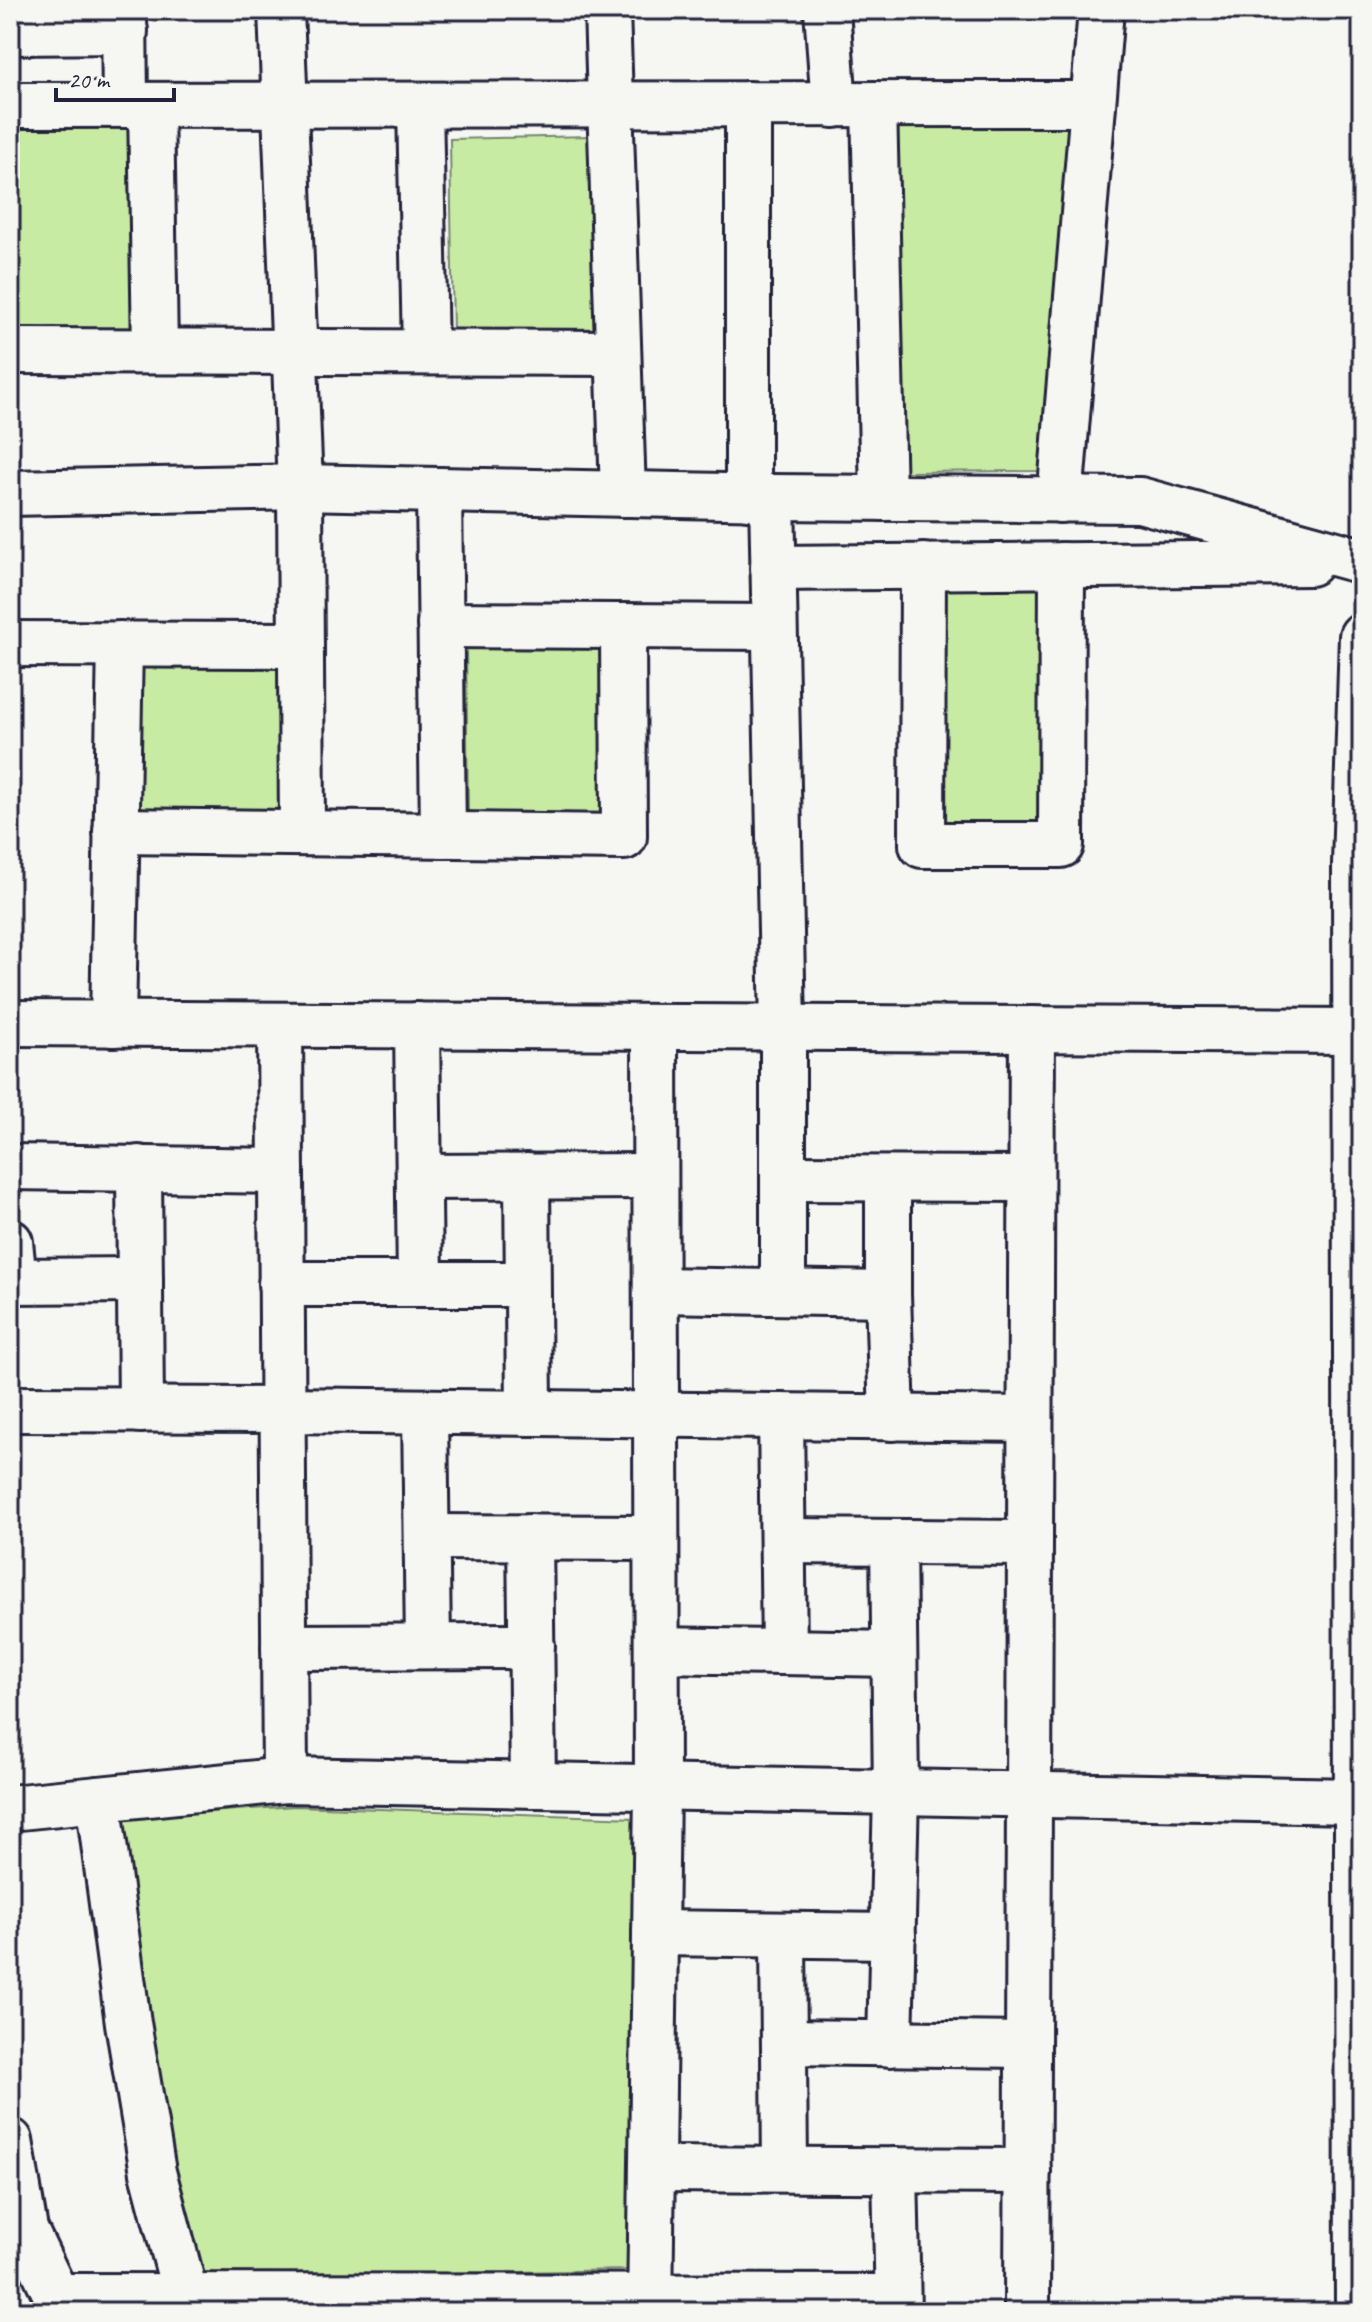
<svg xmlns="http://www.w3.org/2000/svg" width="1372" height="2322" font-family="Caveat,sans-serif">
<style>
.green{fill:#c8eba4;stroke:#758670;stroke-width:2}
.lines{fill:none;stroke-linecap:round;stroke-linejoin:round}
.minor-casing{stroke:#22223b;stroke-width:50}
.major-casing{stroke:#22223b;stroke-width:50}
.minor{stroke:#f6f6f2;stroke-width:44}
.major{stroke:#f6f6f2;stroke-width:44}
</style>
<rect width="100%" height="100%" fill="#f6f6f2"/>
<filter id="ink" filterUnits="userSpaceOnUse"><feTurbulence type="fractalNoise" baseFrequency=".0125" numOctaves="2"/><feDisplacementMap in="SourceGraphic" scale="16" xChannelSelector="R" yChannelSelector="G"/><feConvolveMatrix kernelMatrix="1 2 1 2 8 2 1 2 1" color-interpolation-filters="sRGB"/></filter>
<g filter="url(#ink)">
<!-- green -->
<g class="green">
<polygon points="140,126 140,329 10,329 10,127"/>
<polygon points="893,126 1072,126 1040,471 902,472"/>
<polygon points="592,136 595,333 453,336 450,139"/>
<polygon points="1043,586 1047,829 935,830 931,587"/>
<polygon points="603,639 605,815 468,816 466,640"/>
<polygon points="140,666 283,666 282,813 140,813"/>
<polygon points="295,1806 636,1818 633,2270 194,2277 111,1819"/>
</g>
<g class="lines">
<defs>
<g id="minor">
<polyline points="124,10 125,105"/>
<polyline points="281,10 300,487 302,833"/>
<polyline points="607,10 623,494"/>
<polyline points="827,10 834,105"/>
<polyline points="10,32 125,31"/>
<polyline points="874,104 883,498"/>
<polyline points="10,105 1093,104"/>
<polyline points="151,105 155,351"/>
<polyline points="420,105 425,352"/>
<polyline points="10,351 618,353"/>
<polyline points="439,490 443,835"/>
<polyline points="10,493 300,487 772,497 1140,500 1362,561"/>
<polyline points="748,497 748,104"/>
<polyline points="772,497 783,1028 783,1292"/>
<polyline points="1060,500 1101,10"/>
<polyline points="923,566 922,845 1061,845 1062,565"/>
<polyline points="773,568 1310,563"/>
<polyline points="440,625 774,627"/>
<polyline points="10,644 301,645"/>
<polyline points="116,831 624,837 623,626"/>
<polyline points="10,1023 1355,1031"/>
<polyline points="113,1024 120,644"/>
<polyline points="280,1025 285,1780"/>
<polyline points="417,1025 420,1284"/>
<polyline points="10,1167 281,1171"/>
<polyline points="139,1168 141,1410"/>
<polyline points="527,1176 529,1413"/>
<polyline points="419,1177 655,1176"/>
<polyline points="783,1178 1031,1179"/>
<polyline points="888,1179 888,1294 892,1418"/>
<polyline points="10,1242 14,1281"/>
<polyline points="10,1281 140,1280"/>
<polyline points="281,1284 527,1284"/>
<polyline points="656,1290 888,1294"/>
<polyline points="10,1409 282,1410 1030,1419"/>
<polyline points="425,1412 428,1646"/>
<polyline points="781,1416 784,1652"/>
<polyline points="427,1537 656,1538"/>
<polyline points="530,1537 533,1785"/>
<polyline points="783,1541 1030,1543"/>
<polyline points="284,1647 532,1646"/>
<polyline points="657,1650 894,1654"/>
<polyline points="98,1799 128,2023 153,2172 186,2297"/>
<polyline points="10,1808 285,1780 1356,1801"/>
<polyline points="655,1933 893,1936"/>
<polyline points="783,1935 785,2169"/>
<polyline points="784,2042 1028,2045"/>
<polyline points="890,2044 896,1792 893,1542"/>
<polyline points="10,2141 25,2230 64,2312"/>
<polyline points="652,2169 1028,2171"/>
<polyline points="895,2170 898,2312"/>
<polyline points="57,2296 897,2297"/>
<polyline points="650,2312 657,1788 655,1027"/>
<polyline points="1027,2312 1032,1029"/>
</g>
<polyline id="major" points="1358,2312 1355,865 1362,636"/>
</defs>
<!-- minor casing -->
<use href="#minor" class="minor-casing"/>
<!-- major casing -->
<use href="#major" class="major-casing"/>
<!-- minor -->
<use href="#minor" class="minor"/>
<!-- major -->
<use href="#major" class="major"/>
</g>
</g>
<!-- margin -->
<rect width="1372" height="2322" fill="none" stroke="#f6f6f2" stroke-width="40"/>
<rect x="20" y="20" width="1332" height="2282" fill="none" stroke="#22223b" stroke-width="3" filter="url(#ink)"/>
<!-- scale -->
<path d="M56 88v12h118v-12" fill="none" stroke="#22223b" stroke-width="4"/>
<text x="68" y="88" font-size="24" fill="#22223b" stroke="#f6f6f2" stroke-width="6" paint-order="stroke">20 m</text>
</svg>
